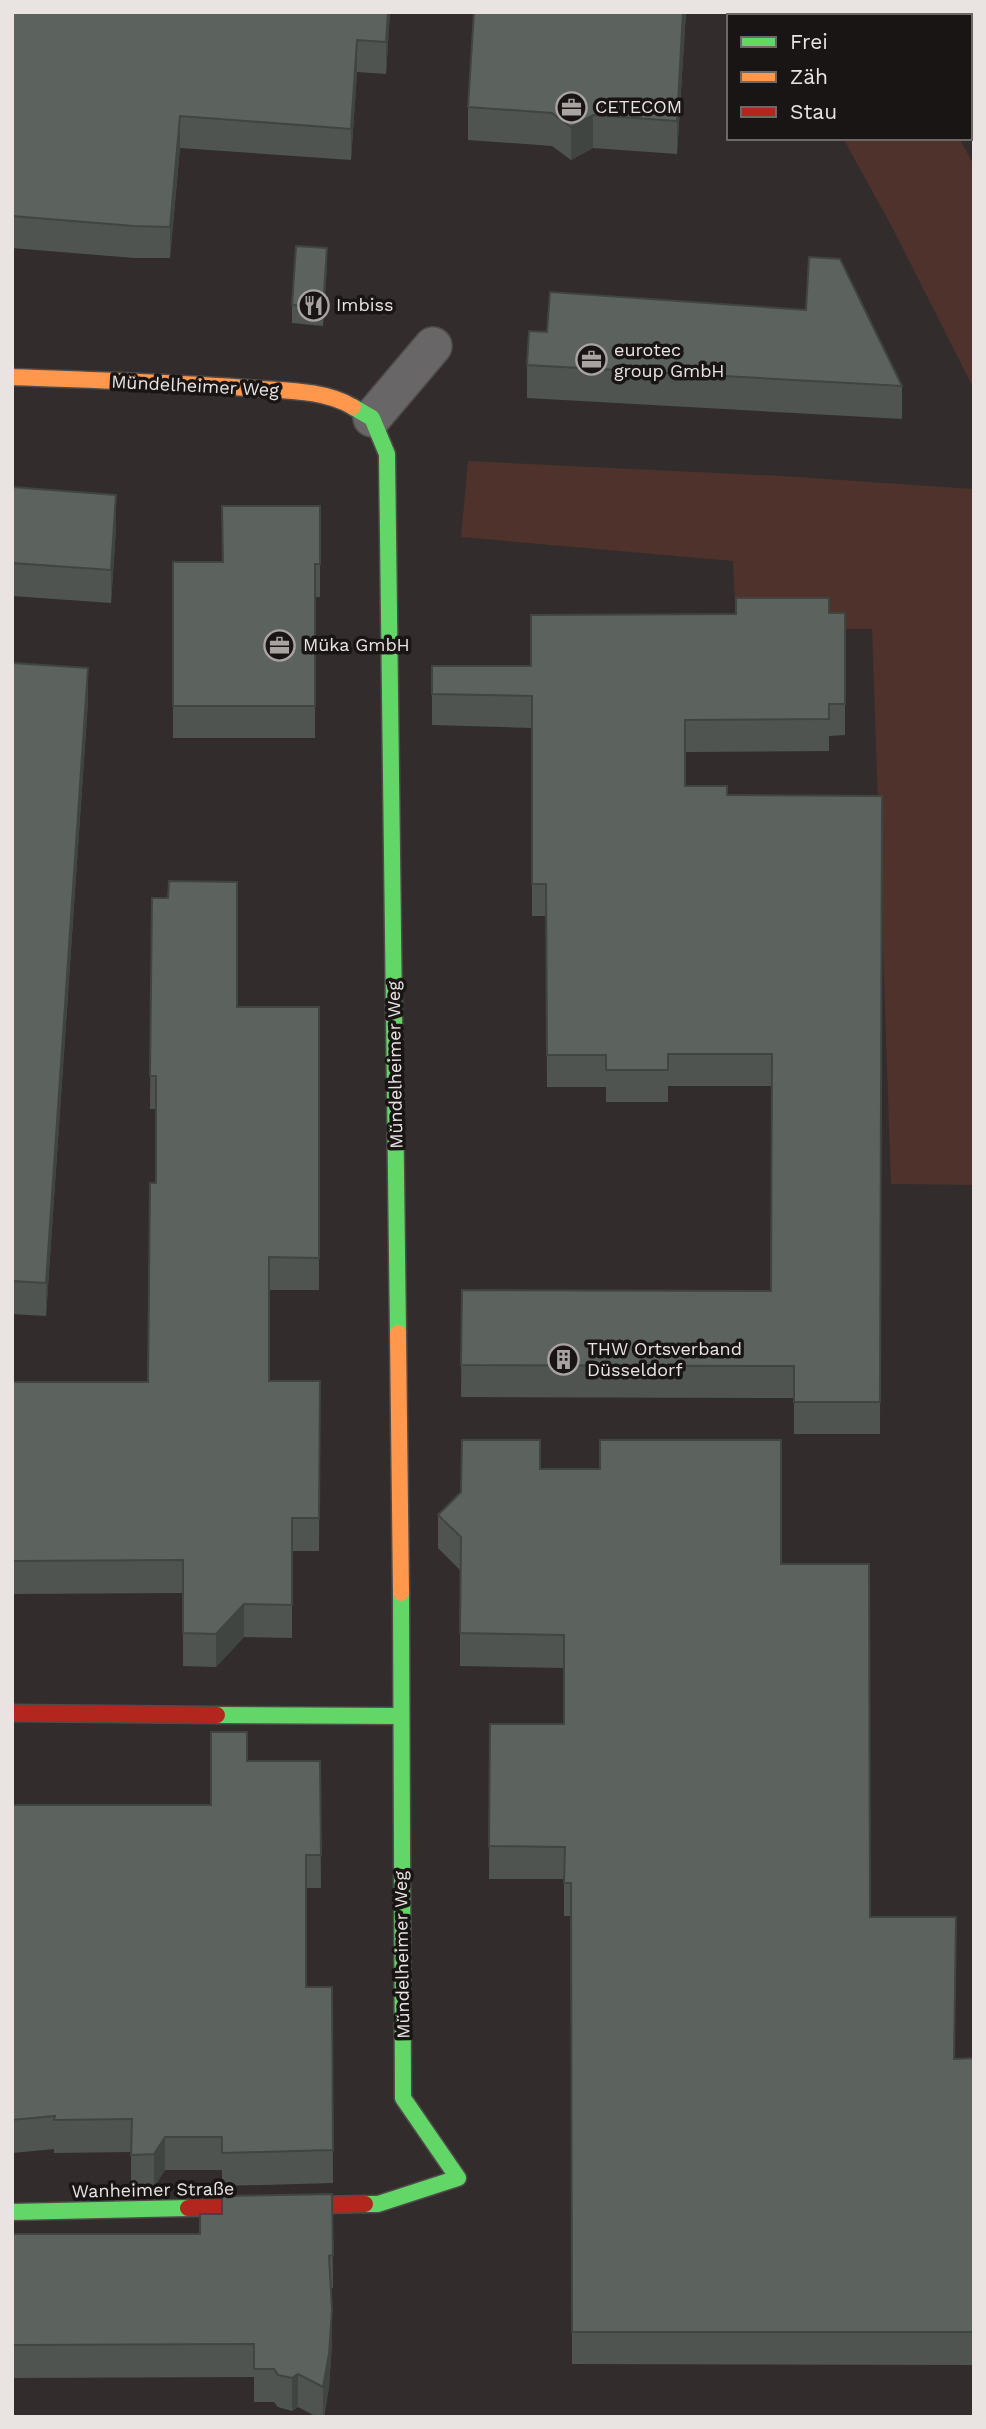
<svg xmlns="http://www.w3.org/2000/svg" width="986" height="2429" font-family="'Work Sans',sans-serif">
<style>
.green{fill:#4e322b}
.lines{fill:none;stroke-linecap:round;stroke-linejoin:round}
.street-casing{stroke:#4e4b4a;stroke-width:40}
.fast-casing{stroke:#4e4b4a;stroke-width:19}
.slow-casing{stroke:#4e4b4a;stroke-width:19}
.jam-casing{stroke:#4e4b4a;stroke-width:19}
.street{stroke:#686666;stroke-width:37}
.fast{stroke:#63d668;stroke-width:16}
.slow{stroke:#ff974d;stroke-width:16}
.jam{stroke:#b3261e;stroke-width:16}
.wall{fill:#4f5451}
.shaded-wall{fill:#404542}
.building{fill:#5c625e;stroke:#404542;stroke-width:2}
.labels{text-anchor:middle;stroke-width:7;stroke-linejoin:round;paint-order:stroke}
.poi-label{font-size:18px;fill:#e9e4e2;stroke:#191514;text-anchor:start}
.street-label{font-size:18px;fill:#e9e4e2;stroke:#191514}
</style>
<rect width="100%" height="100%" fill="#322d2c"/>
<!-- green -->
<g class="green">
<polygon points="773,12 885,12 887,16 775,16"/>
<polygon points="843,138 959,138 974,165 974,389 892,227"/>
<polygon points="468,461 782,476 974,489 974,1185 891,1184 872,629 736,629 733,561 461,537"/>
</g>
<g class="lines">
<defs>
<polyline id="street" points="372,418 433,346"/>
<g id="fast">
<polyline points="353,407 372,418 387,454 398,1333"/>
<polyline points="217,1715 400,1716"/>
<polyline points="365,2204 378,2204 458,2178 403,2098 401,1593"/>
<polyline points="12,2212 188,2208"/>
</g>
<g id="slow">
<polyline points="934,12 936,16"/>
<polyline points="970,77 974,83"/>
<path d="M12 377C91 380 170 382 248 388 282 391 323 389 353 407"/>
<polyline points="398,1333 401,1593"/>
</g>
<g id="jam">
<polyline points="12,1713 217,1715"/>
<polyline points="188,2208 365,2204"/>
</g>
</defs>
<!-- street casing -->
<use href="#street" class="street-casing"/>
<!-- fast casing -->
<use href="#fast" class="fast-casing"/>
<!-- slow casing -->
<use href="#slow" class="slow-casing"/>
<!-- jam casing -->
<use href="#jam" class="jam-casing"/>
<!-- street -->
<use href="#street" class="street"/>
<!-- fast -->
<use href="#fast" class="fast"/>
<!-- slow -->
<use href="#slow" class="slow"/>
<!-- jam -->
<use href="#jam" class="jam"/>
</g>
<!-- wall -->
<g class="wall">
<polygon points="12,12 390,12 386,74 357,72 351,160 180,148 170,258 134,258 12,248"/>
<polygon points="474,12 686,12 677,154 593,148 571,160 552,146 468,140 468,107"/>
<polygon points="327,266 323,326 292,323 292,305"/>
<polygon points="527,365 902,386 902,419 527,398"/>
<polygon points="12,487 116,528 111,603 12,596"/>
<polygon points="320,506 320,597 315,597 315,738 173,738 173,562 222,562"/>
<polygon points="829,613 845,613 845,735 829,736 829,751 685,752 685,786 727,795 882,796 880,1434 794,1434 794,1398 461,1397 462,1290 771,1291 772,1086 668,1086 668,1102 606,1102 606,1087 547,1087 546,916 532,916 532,728 432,725 432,666 531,666"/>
<polygon points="12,663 88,701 46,1316 12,1314"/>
<polygon points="152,898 237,1007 319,1007 319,1290 269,1290 269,1381 320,1381 319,1551 292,1551 292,1638 244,1637 216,1667 183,1666 183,1593 12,1594 12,1382 148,1382 156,1183 156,1109 150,1109"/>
<polygon points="540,1469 781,1564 870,1917 955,2059 974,2058 974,2365 572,2364 571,1916 564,1916 564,1879 489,1879 490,1724 564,1724 564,1668 460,1666 460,1570 438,1548 438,1515"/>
<polygon points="247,1761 320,1761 321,1888 306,1888 306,1987 332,1987 333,2183 222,2186 222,2170 165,2170 154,2187 131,2188 131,2152 54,2153 54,2149 12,2153 12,1805 211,1805"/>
<polygon points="332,2194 333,2288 331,2288 332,2343 329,2387 324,2417 317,2417 298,2407 292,2411 278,2407 274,2402 254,2402 254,2377 12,2378 12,2234 200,2234 222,2214"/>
</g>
<!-- shaded-wall -->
<g class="shaded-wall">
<polygon points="388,12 390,12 386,74 386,42"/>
<polygon points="683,12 686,12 677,154 677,121"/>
<polygon points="357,40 357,72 351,160 351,129"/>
<polygon points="593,115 593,148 571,160 571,127"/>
<polygon points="180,116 180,148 170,258 170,227"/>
<polygon points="327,248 327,266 323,326 323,307"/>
<polygon points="116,495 116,528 111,603 111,570"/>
<polygon points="88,668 88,701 46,1316 46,1283"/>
<polygon points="244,1604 244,1637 216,1667 216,1634"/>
<polygon points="165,2137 165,2170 154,2187 154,2154"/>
<polygon points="332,2310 332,2343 329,2387 323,2417 323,2387"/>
<polygon points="298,2374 298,2407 292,2411 292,2378"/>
</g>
<!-- building -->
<g class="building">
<polygon points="12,12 388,12 386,42 357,40 351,129 180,116 170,227 134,226 12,216"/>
<polygon points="474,12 683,12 677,121 593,115 571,127 552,113 468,107"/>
<polygon points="296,246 327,248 323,307 292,305"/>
<polygon points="809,257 840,259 902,386 527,365 529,331 547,332 550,292 806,310"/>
<polygon points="12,487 116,495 111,570 12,563"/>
<polygon points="222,506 320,506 320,564 315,564 315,706 173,706 173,562 223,562"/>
<polygon points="736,598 829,598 829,613 845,613 845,704 829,704 829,719 685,720 685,786 727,786 727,795 882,796 880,1402 794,1402 794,1366 461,1365 462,1290 771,1291 772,1054 668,1054 668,1070 606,1070 606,1055 547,1055 546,884 532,884 532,696 432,694 432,666 531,666 531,615 736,614"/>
<polygon points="12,663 88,668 46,1283 12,1281"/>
<polygon points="169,881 237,882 237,1007 319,1007 319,1258 269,1257 269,1381 320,1381 319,1518 292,1518 292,1605 244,1604 216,1634 183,1633 183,1560 12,1561 12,1382 148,1382 150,1183 156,1183 156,1076 150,1076 152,898 168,898"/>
<polygon points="462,1440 540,1440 540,1469 600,1469 600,1440 781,1440 781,1564 869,1564 870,1917 956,1917 954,2059 974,2058 974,2332 572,2332 571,1883 564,1883 565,1847 489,1846 490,1724 564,1724 564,1635 460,1633 461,1537 438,1515 461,1492"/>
<polygon points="211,1732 247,1732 247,1761 320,1761 321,1855 306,1855 306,1987 332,1987 333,2150 222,2153 222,2137 165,2137 154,2154 131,2155 132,2119 54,2120 55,2116 12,2120 12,1805 211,1805"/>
<polygon points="332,2194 333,2255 329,2256 332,2310 329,2354 323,2387 298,2374 292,2378 278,2375 274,2369 254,2369 254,2344 12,2345 12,2234 200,2234 200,2214 222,2214 222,2196"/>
</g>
<!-- icons -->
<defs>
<symbol id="office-ring" viewBox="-11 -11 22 22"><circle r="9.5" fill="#191514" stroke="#a9a4a2" stroke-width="1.5"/><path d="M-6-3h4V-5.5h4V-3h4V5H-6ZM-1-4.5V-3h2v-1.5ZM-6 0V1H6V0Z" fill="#a9a4a2"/></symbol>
<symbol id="restaurant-ring" viewBox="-11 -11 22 22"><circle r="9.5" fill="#191514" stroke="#a9a4a2" stroke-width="1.5"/><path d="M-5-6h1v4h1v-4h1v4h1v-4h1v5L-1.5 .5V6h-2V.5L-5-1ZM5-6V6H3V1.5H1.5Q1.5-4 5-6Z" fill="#a9a4a2"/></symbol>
<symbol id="building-ring" viewBox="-11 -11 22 22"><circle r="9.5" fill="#191514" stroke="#a9a4a2" stroke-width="1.5"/><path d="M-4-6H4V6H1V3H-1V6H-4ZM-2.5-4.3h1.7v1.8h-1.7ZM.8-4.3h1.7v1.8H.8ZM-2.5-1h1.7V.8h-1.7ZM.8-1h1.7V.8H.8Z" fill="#a9a4a2"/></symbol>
</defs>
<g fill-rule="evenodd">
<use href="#office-ring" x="554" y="90" width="35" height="35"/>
<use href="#restaurant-ring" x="296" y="288" width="35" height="35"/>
<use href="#office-ring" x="574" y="342" width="35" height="35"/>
<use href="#office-ring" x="262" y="628" width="35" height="35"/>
<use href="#building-ring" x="546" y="1342" width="35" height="35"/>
</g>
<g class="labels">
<!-- poi labels -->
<g class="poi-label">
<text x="595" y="113">CETECOM</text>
<text x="336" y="311">Imbiss</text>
<text x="614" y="356">eurotec<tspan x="614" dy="21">group GmbH</tspan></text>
<text x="303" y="651">Müka GmbH</text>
<text x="587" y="1355">THW Ortsverband<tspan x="587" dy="21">Düsseldorf</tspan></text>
</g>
<!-- street labels -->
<g class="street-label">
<text transform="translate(195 386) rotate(3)" y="6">Mündelheimer Weg</text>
<text transform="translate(395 1065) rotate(-91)" y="6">Mündelheimer Weg</text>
<text transform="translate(402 1955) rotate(-91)" y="6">Mündelheimer Weg</text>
<text transform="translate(153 2190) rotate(-1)" y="6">Wanheimer Straße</text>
</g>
</g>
<!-- border -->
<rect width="986" height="2429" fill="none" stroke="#e9e4e2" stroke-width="28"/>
<!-- legend -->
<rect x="727" y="14" width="245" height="126" fill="#191514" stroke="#6c6866" stroke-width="2"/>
<rect x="741" y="37" width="35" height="10" fill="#63d668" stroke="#6c6866" stroke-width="2"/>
<text x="790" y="49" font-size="21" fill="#e9e4e2">Frei</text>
<rect x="741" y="72" width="35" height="10" fill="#ff974d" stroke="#6c6866" stroke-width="2"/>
<text x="790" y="84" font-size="21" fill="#e9e4e2">Zäh</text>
<rect x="741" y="107" width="35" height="10" fill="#b3261e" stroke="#6c6866" stroke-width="2"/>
<text x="790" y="119" font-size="21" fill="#e9e4e2">Stau</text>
</svg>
